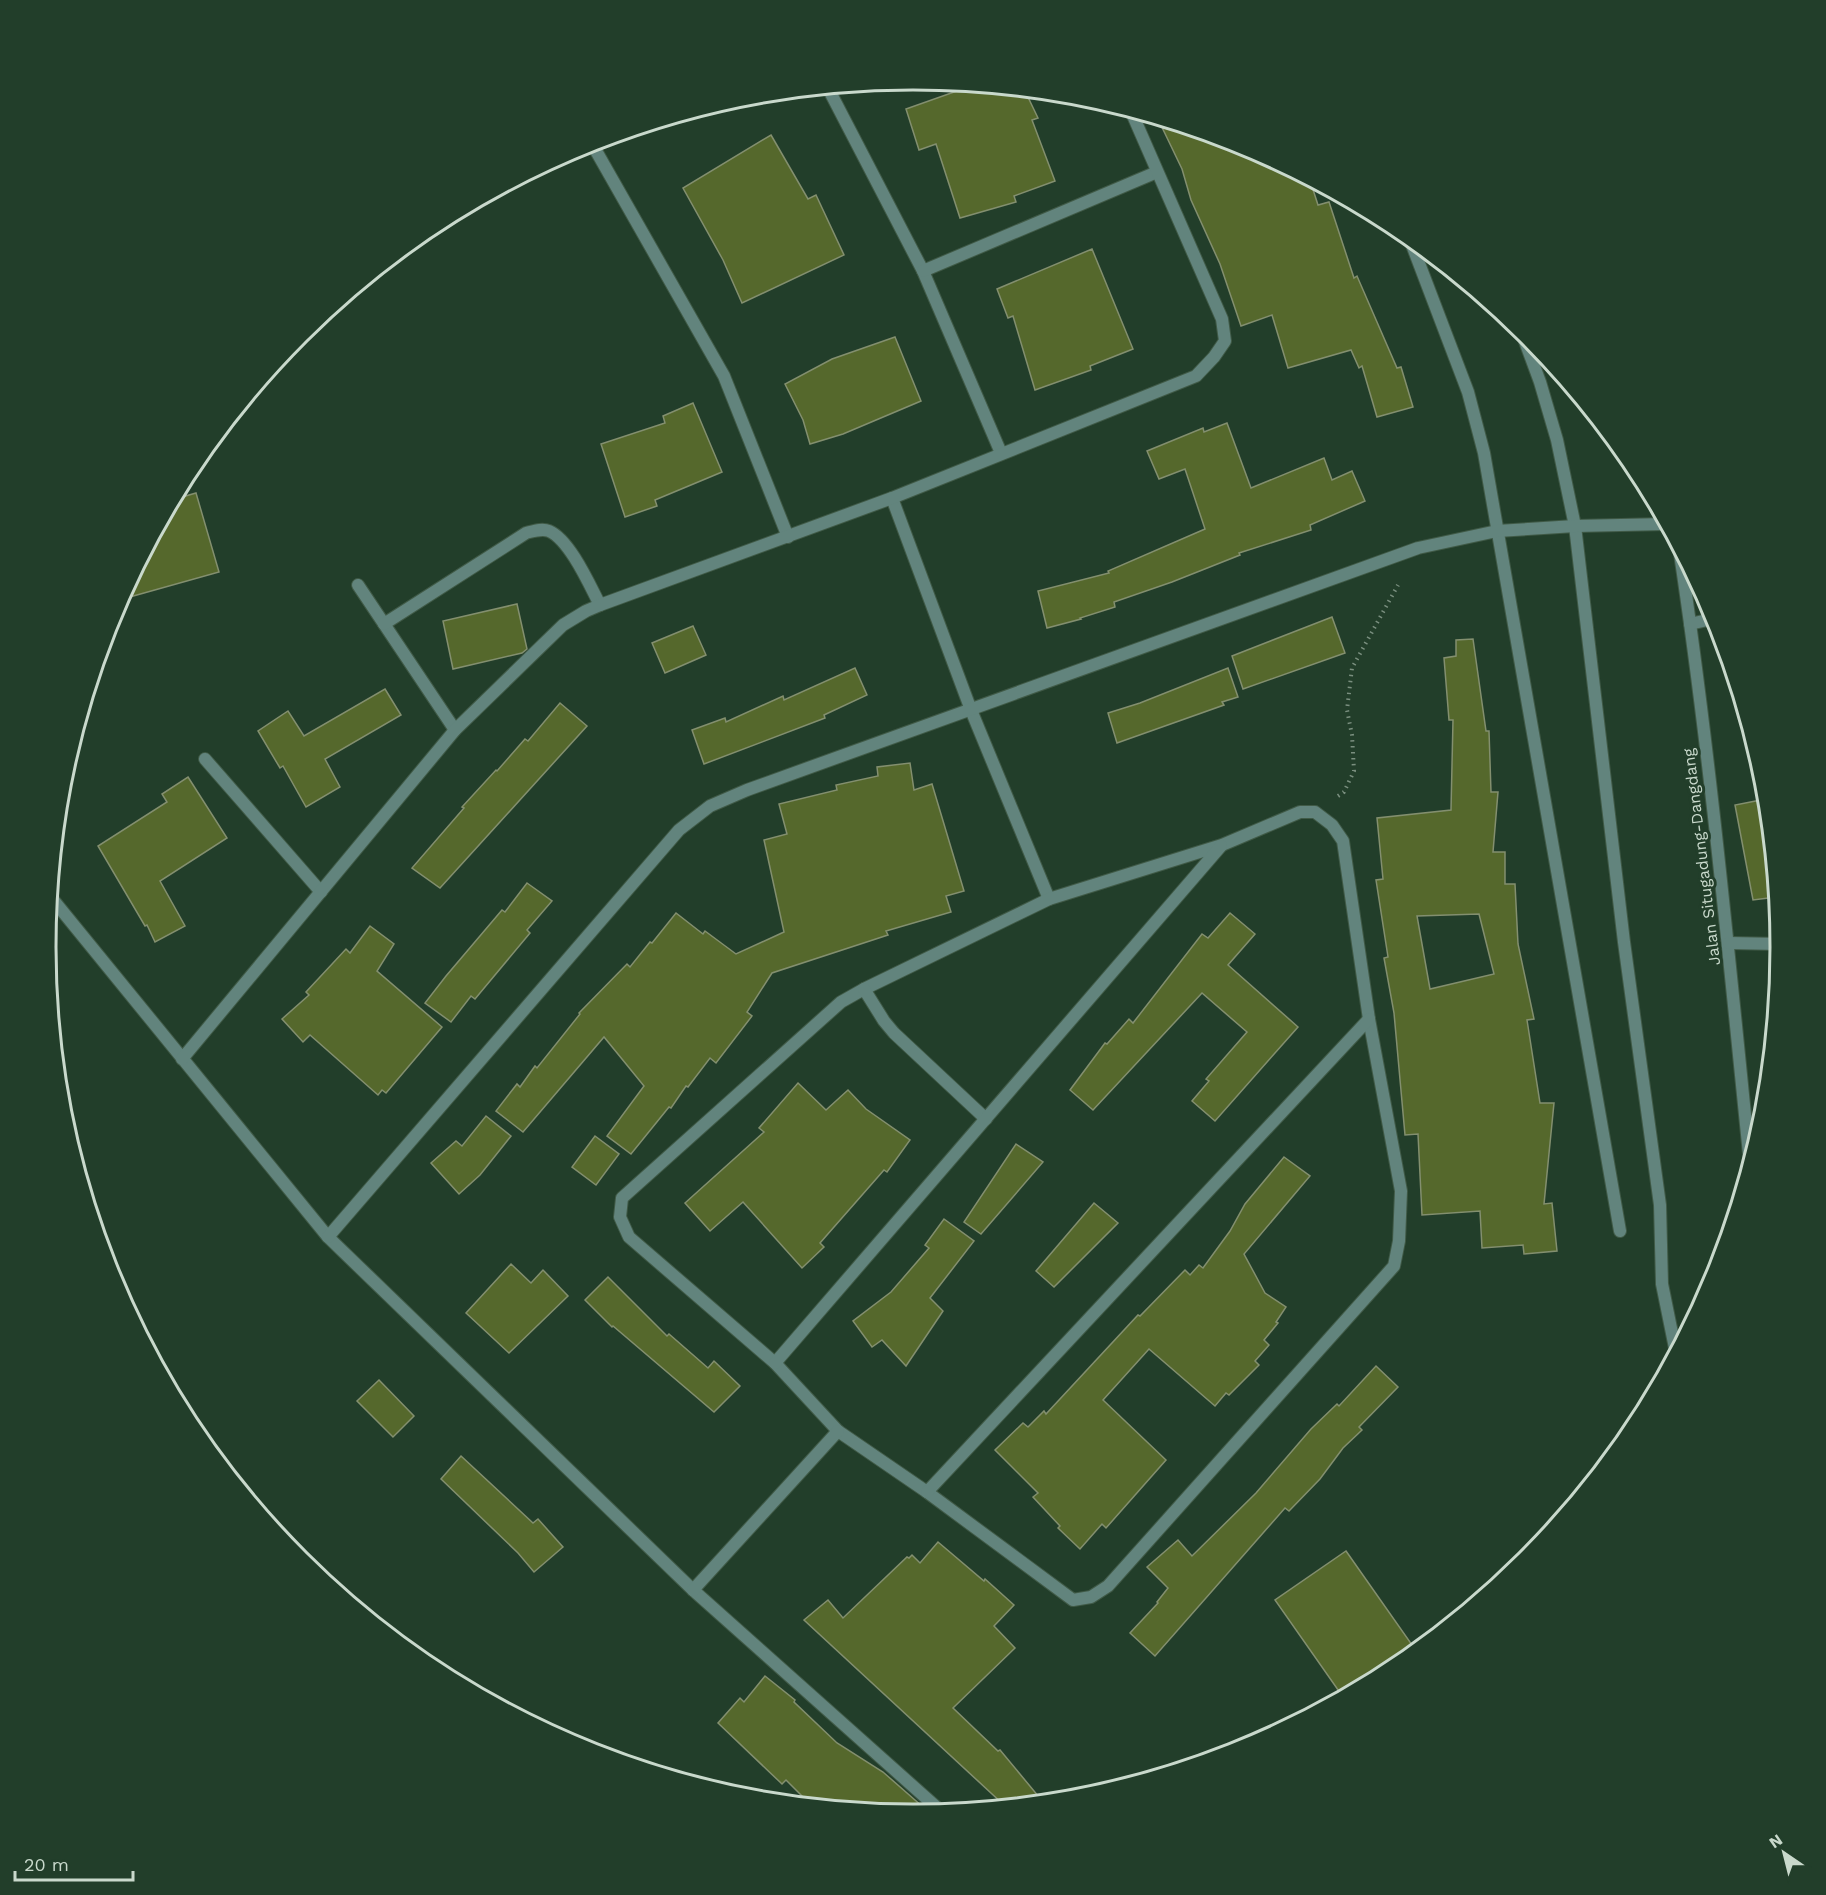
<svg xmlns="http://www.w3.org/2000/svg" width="1826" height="1895" font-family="'Work Sans',sans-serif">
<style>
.building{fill:#55682c;stroke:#838f6f;stroke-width:1.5;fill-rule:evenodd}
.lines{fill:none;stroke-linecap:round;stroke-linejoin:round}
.minor-casing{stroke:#405a47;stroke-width:14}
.path{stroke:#7a8f7f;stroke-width:4;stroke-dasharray:1.5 4.5;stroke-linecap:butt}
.minor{stroke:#62847d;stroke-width:12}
.labels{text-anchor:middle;stroke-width:6;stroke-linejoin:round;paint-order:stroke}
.street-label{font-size:16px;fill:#c9d9cc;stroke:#223e2a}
.rim{fill:none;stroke:#c9d9cc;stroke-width:3}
</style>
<rect width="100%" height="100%" fill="#223e2a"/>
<!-- building -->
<g class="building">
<polygon points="971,86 1025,91 1038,118 1032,120 1055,181 1014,196 1016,202 960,218 936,144 919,150 906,109"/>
<polygon points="1158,119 1245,146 1310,180 1318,205 1329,202 1354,278 1357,276 1397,368 1401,367 1413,407 1377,417 1362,366 1359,368 1351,350 1288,368 1272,315 1241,326 1220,264 1191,200 1182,169"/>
<polygon points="771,135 808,199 816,195 844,255 742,303 723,260 683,188"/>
<polygon points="1092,249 1133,349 1090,366 1091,370 1035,390 1013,316 1008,318 997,289"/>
<polygon points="895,337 921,401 843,434 810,444 803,420 785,384 832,359"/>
<polygon points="693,403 722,472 655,500 657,506 625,517 601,444 665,423 663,416"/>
<polygon points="1227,423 1251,488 1324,458 1332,480 1352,471 1365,501 1310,525 1311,530 1239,553 1240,555 1172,582 1114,602 1115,607 1080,618 1081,619 1047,628 1038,591 1109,573 1108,571 1205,529 1185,469 1159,479 1147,451 1203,428 1204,432"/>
<polygon points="196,493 219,572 119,600 172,500"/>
<polygon points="517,604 527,649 522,653 453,669 443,621"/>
<polygon points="1332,617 1345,653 1243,689 1232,656"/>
<polygon points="693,626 706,655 665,673 652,643"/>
<path d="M1473 639 1486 731H1489L1491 792H1498L1493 852H1505V884H1515L1518 944 1534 1019 1527 1020 1540 1103H1554L1544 1204 1552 1203 1557 1251 1524 1254 1523 1245 1482 1248 1480 1211 1422 1215 1418 1134 1405 1135 1394 1013 1384 958 1388 957 1376 880 1383 879 1377 818 1451 810 1453 720H1449L1444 658 1456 656V640ZM1479 914 1494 974 1430 989 1417 916Z"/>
<polygon points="855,668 867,695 824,715 825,718 704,764 692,730 725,718 726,722 783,696 784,700"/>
<polygon points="1228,668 1238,697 1222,702 1224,705 1117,743 1108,713 1140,703"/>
<polygon points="385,689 401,715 325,759 340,787 306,807 283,766 280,768 258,731 288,711 304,736"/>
<polygon points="560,703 587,726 440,888 412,868 464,808 462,807 496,770 497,771 525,739 528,741"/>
<polygon points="910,763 914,790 932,784 964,891 946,896 951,912 886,931 888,935 772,973 747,1012 752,1016 716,1063 710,1058 688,1087 686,1086 671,1108 669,1107 631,1154 607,1136 644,1086 604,1037 523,1132 496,1111 517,1084 520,1087 535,1066 537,1068 580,1014 579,1013 627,964 630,967 650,942 652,943 676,913 703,934 705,931 736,954 784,932 764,840 787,834 779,804 837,790 836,785 878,776 877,767"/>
<polygon points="188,777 227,838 160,881 185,926 155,942 147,925 145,926 98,846 167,802 162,794"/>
<polygon points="1766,799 1776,897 1753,900 1735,805"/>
<polygon points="527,883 552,901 527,930 530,933 475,999 471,996 451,1022 425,1003 446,976 502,910 505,912"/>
<polygon points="1230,913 1255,934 1228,965 1298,1027 1215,1121 1192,1101 1209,1081 1206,1079 1247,1032 1202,993 1093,1110 1070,1090 1105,1043 1107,1044 1129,1019 1133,1023 1202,934 1208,938"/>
<polygon points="370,926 394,944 377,971 442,1027 386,1093 382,1090 378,1095 310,1035 303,1042 282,1019 309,995 306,992 346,949 350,953"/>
<polygon points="798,1083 826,1110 848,1090 866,1109 910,1140 887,1172 884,1170 820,1243 824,1247 802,1268 743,1202 710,1231 685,1203 764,1132 759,1128"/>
<polygon points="486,1116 511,1136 480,1175 459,1194 431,1163 456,1141 462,1146"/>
<polygon points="595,1136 619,1154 596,1185 572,1167"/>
<polygon points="1016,1144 1043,1162 981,1234 964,1222"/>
<polygon points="1284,1157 1310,1176 1244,1254 1265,1293 1286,1307 1276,1322 1278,1323 1264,1340 1269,1345 1255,1361 1259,1365 1229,1395 1226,1393 1215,1406 1149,1349 1103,1400 1166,1460 1106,1528 1102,1524 1080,1549 1058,1528 1060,1526 1033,1497 1038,1493 995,1450 1023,1423 1028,1427 1044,1411 1046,1414 1138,1315 1140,1316 1185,1270 1190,1275 1199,1265 1203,1268 1230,1231 1245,1204"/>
<polygon points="1094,1203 1118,1223 1054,1287 1036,1271"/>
<polygon points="944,1219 974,1241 930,1298 943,1311 906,1366 882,1340 872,1347 853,1321 891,1292 929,1248 925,1245"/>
<polygon points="511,1264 531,1283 543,1270 568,1296 509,1353 466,1313"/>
<polygon points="608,1277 667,1336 669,1334 708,1368 714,1361 740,1386 714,1412 613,1326 612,1327 585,1300"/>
<polygon points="1376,1366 1398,1387 1359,1427 1362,1430 1343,1448 1320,1479 1289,1511 1285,1508 1155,1656 1130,1633 1158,1603 1157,1602 1168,1588 1147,1567 1178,1540 1192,1556 1256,1493 1311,1429 1337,1404 1339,1406"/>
<polygon points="379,1380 414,1416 393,1437 357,1401"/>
<polygon points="461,1456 533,1523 538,1519 563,1547 534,1572 518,1553 441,1479"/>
<polygon points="938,1542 984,1581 985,1579 1014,1605 994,1626 1015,1648 953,1708 998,1751 1000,1750 1044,1803 1005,1806 804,1620 828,1600 843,1618 907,1557 909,1558 912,1555 920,1563"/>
<polygon points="1346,1551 1417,1652 1395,1669 1343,1697 1275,1600"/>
<polygon points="765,1676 795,1700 794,1702 837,1743 883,1772 931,1814 913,1815 812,1806 786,1780 782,1784 718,1723 740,1698 744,1702"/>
</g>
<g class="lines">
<defs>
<g id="minor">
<polyline points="828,88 923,271 1001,453"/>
<polyline points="591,142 724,376 788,537"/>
<polyline points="1409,237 1468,392 1484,453 1620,1231"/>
<polyline points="923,271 1157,172"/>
<polyline points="1520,328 1540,382 1557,440 1575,526 1624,942 1660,1205 1662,1284 1676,1353"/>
<polyline points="892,498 971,710 1049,899"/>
<path d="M1679 547C1710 752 1729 958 1750 1164"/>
<polyline points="358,585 455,730"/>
<path d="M384 624 526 533C534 531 542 528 549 531 570 540 590 586 600 605"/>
<polyline points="1690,624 1716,618"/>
<polyline points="205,759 321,892"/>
<polygon points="1300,812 1315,812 1332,825 1343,841 1369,1019 1401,1191 1399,1241 1394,1266 1108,1586 1091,1597 1073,1600 927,1492 838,1431 775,1363 629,1237 620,1217 622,1198 841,1002 864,989 1049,899 1222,845"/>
<polyline points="50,896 328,1237 693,1590 943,1813"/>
<polyline points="1729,943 1781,944"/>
<polyline points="864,989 884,1021 894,1033 986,1119"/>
<polyline points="182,1059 455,730 563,625 586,611 600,605 892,498 1196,376 1214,357 1225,341 1222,319 1131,111"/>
<polyline points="328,1237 679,830 710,806 747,790 1418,548 1497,531 1575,526 1666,524"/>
<polyline points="775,1363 1221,846"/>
<polyline points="927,1492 1369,1019"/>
<polyline points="693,1590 838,1431"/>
</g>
</defs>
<!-- minor casing -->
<use href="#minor" class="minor-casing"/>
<!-- path -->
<polyline class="path" points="1338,796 1344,792 1354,771 1352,735 1347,710 1352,668 1398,585"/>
<!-- minor -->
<use href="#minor" class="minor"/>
</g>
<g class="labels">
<!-- street labels -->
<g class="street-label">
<text transform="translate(1701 857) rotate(-97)" y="6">Jalan Situgadung-Dangdang</text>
</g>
</g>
<!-- crop -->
<path d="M0 0H1826V1895H0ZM56 947a857 857 0 1 1 1714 0a857 857 0 1 1-1714 0Z" fill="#223e2a" fill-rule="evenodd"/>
<path class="rim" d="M56 947a857 857 0 1 1 1714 0a857 857 0 1 1-1714 0Z"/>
<!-- north arrow -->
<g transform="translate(1784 1853) rotate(325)" stroke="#223e2a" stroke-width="4.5" paint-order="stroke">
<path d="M0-4.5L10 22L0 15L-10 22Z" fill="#c9d9cc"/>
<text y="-9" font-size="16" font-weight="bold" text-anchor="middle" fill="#c9d9cc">N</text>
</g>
<!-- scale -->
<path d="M15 1871v9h118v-9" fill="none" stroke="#c9d9cc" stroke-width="3"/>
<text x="24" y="1871" font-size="18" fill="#c9d9cc" stroke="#223e2a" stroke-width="4.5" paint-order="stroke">20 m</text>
</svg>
